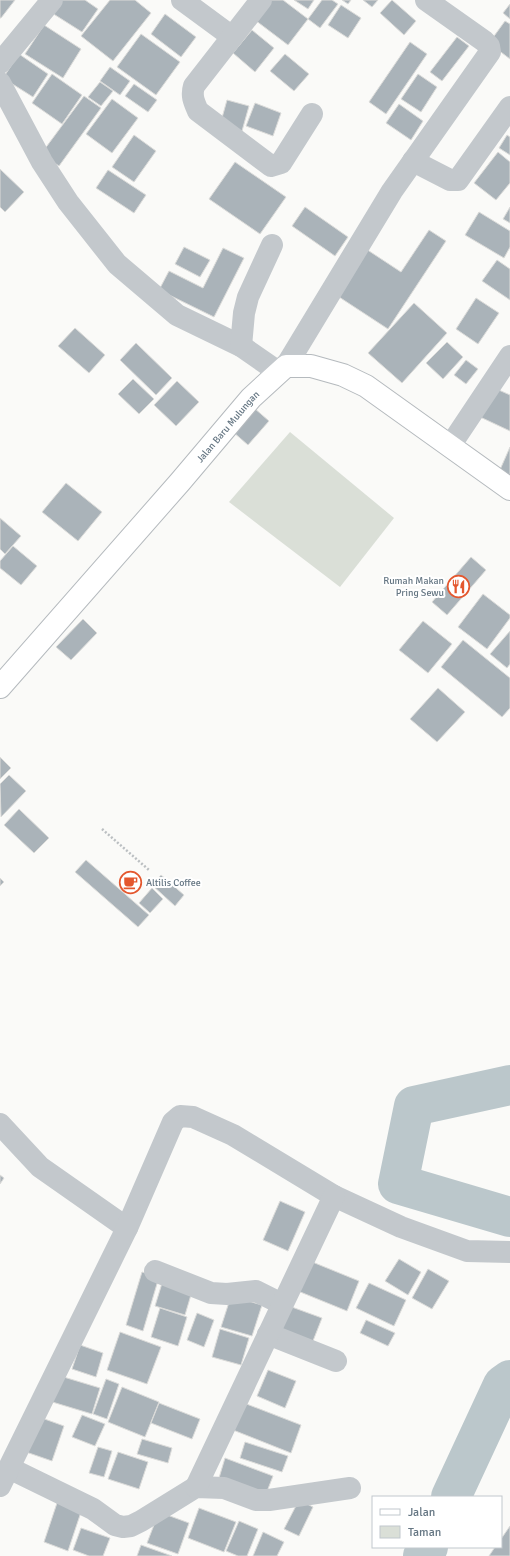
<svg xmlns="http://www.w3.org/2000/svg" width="510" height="1556" font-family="Signika,sans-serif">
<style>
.green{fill:#dadfd7}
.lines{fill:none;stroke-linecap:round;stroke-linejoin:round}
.river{stroke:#bbc7cb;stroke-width:40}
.building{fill:#aab3b9;stroke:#dcdcda}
.major-casing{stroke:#b5babe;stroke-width:24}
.path{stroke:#bbbfc2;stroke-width:2.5;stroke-dasharray:2 2;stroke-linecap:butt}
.minor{stroke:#c3c8cc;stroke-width:22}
.major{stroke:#fff;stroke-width:22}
.labels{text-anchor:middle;stroke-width:4;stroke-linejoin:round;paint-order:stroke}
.street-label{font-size:10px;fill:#657683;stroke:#fff}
.poi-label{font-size:10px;fill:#657683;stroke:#fff;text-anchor:end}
</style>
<rect width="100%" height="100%" fill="#fafaf8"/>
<!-- green -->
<polygon class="green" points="290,432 394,518 340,587 229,502"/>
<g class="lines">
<!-- river -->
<g class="river">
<polyline points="510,1085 414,1106 398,1184 510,1217"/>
<polyline points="451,1497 503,1385 510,1380"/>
<polyline points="423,1556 428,1547"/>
</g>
</g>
<!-- building -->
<g class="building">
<polygon points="0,0 15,0 1,18 0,18"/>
<polygon points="60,0 85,0 98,9 82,32 52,13"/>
<polygon points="110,0 135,0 151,13 113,61 81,36"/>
<polygon points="269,0 283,0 308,19 288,45 255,20"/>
<polygon points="294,0 314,0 308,9"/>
<polygon points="322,0 332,0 338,4 320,28 308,19"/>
<polygon points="342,0 351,0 348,4"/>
<polygon points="363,0 378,0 372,7"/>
<polygon points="392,0 416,21 404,35 380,13"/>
<polygon points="510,4 510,19 503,13"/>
<polygon points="341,5 361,18 348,38 328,25"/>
<polygon points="165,14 196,37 181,57 151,34"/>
<polygon points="505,21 510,24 510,59 489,43"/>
<polygon points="44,25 81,49 63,78 25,54"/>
<polygon points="252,30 274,48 255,72 233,53"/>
<polygon points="141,34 180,62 156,95 117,67"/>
<polygon points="457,37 469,46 442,81 430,72"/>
<polygon points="410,42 427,54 386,114 369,102"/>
<polygon points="19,54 48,74 33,97 3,78"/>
<polygon points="285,54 309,74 294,91 270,71"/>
<polygon points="110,67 130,81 120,95 100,81"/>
<polygon points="52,74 82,95 62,124 32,103"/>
<polygon points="418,74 437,87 421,112 401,99"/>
<polygon points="100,82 113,91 101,106 88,97"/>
<polygon points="134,84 157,100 148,112 125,96"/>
<polygon points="84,96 101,108 59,166 41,154"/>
<polygon points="112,99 138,118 112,153 86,134"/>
<polygon points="227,100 249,106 242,131 220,125"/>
<polygon points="255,103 281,113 273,136 246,126"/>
<polygon points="399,104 423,121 411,140 386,123"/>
<polygon points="134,135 156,151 134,182 112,167"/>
<polygon points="507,135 510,137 510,155 499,148"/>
<polygon points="498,152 510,162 510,183 496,200 474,183"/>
<polygon points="235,162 286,197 260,234 209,199"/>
<polygon points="0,169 24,192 5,212 0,207"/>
<polygon points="108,170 146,195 134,213 96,188"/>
<polygon points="305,207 348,237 335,256 292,226"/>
<polygon points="510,207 510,223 503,219"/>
<polygon points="479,212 510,231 510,247 504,258 465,235"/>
<polygon points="429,230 446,241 388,329 333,293 363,247 401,272"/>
<polygon points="184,247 210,260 200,277 175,264"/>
<polygon points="223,248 244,258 214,317 159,290 169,271 203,288"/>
<polygon points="497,260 510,269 510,300 482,281"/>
<polygon points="476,298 499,313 478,344 456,329"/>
<polygon points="414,303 447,333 402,383 368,353"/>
<polygon points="75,328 105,355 89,373 58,346"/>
<polygon points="447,342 463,357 443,379 426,363"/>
<polygon points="136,343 172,378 156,395 120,360"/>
<polygon points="466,360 478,369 466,384 454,375"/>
<polygon points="133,379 154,399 139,414 118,394"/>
<polygon points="177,381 199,402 176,426 154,405"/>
<polygon points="492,387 510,395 510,431 478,416"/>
<polygon points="253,407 269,421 248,445 232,431"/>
<polygon points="510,447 510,477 499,472"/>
<polygon points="66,483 102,512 78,541 42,512"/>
<polygon points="0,518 21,536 5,554 0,549"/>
<polygon points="13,546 37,566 21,585 0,568 0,561"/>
<polygon points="471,557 486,570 447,615 432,602"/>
<polygon points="483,594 510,615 510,618 487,649 458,627"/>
<polygon points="83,619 97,633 71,660 56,647"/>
<polygon points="423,621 452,644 428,673 399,650"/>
<polygon points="510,631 510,664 507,668 490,654"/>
<polygon points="463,640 510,678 510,708 502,717 441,667"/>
<polygon points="438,688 465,712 437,742 410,719"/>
<polygon points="0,757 11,768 0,779"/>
<polygon points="9,775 26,791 1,817 0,784"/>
<polygon points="19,809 49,838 34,853 4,825"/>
<polygon points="86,860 149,915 138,927 75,872"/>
<polygon points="161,875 184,895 175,906 152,885"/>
<polygon points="0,878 4,882 0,886"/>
<polygon points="152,888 163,899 150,913 139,903"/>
<polygon points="0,1175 4,1178 0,1184"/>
<polygon points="280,1201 305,1212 288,1251 263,1240"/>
<polygon points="305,1259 359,1281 347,1311 293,1289"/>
<polygon points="399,1259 421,1272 408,1295 385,1281"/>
<polygon points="428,1269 449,1281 432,1309 412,1298"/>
<polygon points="142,1272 159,1277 143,1331 126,1325"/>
<polygon points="163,1280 193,1288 185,1315 155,1306"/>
<polygon points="369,1283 406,1300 394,1326 356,1308"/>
<polygon points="231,1296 262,1305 252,1336 221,1327"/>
<polygon points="289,1306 322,1318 311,1346 278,1333"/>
<polygon points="160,1308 187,1317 178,1346 151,1337"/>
<polygon points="197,1313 214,1320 204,1347 187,1340"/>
<polygon points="366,1320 395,1333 388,1346 360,1333"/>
<polygon points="220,1329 249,1338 241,1365 212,1357"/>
<polygon points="120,1332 161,1347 147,1384 107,1370"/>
<polygon points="80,1345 103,1353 96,1377 72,1369"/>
<polygon points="268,1370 296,1381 285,1408 257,1396"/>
<polygon points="57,1375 100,1388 92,1414 49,1401"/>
<polygon points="106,1379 119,1384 107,1419 93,1414"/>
<polygon points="122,1387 159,1402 145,1437 108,1422"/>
<polygon points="159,1403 200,1419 192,1439 151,1423"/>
<polygon points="244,1403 301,1425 291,1453 233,1430"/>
<polygon points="82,1415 105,1424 95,1446 72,1437"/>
<polygon points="39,1417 64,1426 52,1461 26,1452"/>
<polygon points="142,1439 172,1448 168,1463 137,1454"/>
<polygon points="245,1442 288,1456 282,1472 240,1458"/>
<polygon points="98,1447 112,1451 104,1477 89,1473"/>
<polygon points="118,1452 148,1462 139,1489 108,1479"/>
<polygon points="225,1458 273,1476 266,1494 219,1478"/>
<polygon points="299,1500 313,1507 299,1536 284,1529"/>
<polygon points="57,1503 81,1512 68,1551 44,1542"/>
<polygon points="199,1508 236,1522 224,1552 188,1538"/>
<polygon points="159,1512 189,1523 178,1554 147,1543"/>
<polygon points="239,1521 258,1529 247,1556 238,1556 226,1551"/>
<polygon points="510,1526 510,1556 489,1556 495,1547 501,1547 501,1539"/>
<polygon points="81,1528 110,1538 103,1556 89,1556 73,1550"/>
<polygon points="263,1532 284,1542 277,1556 253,1556"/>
<polygon points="141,1545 172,1556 137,1556"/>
</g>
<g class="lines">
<defs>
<g id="major">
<path id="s1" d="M0 687 180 482 251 398 286 366H311L343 375 366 386 510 489"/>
</g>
</defs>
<!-- major casing -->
<use href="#major" class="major-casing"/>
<!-- path -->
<polyline class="path" points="102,829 149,870"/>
<!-- minor -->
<g class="minor">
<polyline points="182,0 231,36"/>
<path d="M261 0 194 86C191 96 194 102 198 111L271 166 281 163 312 114"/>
<polyline points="0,63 52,0"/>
<polyline points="0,83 42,162 68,202 117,264 177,315 241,346 277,371"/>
<polyline points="413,161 450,180 458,180 510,107"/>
<polyline points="241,346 244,313 248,297 272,245"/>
<polyline points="286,366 392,191 490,52 489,46 484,41 426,0"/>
<polyline points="450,446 510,356"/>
<polyline points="0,1124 40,1167 127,1228"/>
<polyline points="155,1271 211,1293 227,1294 256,1291 282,1304"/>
<polyline points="268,1334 336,1361"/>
<polyline points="9,1468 93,1509 115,1525 123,1527 131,1526 141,1521 196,1487 224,1488 256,1500 269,1500 350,1488"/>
<polyline points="0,1486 127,1228 173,1122 180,1116 193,1117 233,1135 334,1196 401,1227 467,1251 510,1252"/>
<polyline points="196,1487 334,1196"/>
</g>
<!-- major -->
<use href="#major" class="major"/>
</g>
<!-- icons -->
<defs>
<symbol id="restaurant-ring" viewBox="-11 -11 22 22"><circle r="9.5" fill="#fff" stroke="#e4572e" stroke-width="1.5"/><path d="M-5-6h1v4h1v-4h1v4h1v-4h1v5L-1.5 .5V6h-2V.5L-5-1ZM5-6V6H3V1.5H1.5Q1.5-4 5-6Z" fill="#e4572e"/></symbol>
<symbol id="cafe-ring" viewBox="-11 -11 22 22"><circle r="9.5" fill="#fff" stroke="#e4572e" stroke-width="1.5"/><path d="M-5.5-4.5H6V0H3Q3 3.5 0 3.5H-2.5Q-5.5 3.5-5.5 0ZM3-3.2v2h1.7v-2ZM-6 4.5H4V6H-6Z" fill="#e4572e"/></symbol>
</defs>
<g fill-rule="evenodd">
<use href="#restaurant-ring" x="446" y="574" width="25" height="25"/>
<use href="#cafe-ring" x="118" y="870" width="25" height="25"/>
</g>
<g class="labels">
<!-- street labels -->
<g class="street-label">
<text dy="4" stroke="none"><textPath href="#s1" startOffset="346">Jalan Baru Mulungan</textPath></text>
</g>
<!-- poi labels -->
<g class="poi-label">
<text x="444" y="584">Rumah Makan<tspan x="444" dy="12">Pring Sewu</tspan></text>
<text x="146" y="886" text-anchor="start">Altilis Coffee</text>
</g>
</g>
<!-- legend -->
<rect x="372" y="1496" width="130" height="52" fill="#ffffff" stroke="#c1c8cd"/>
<rect x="380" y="1509" width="20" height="6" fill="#ffffff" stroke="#c1c8cd"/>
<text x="408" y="1516" font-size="12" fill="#657683">Jalan</text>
<rect x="380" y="1526" width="20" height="12" fill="#dadfd7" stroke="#c1c8cd"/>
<text x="408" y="1536" font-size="12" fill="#657683">Taman</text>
</svg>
